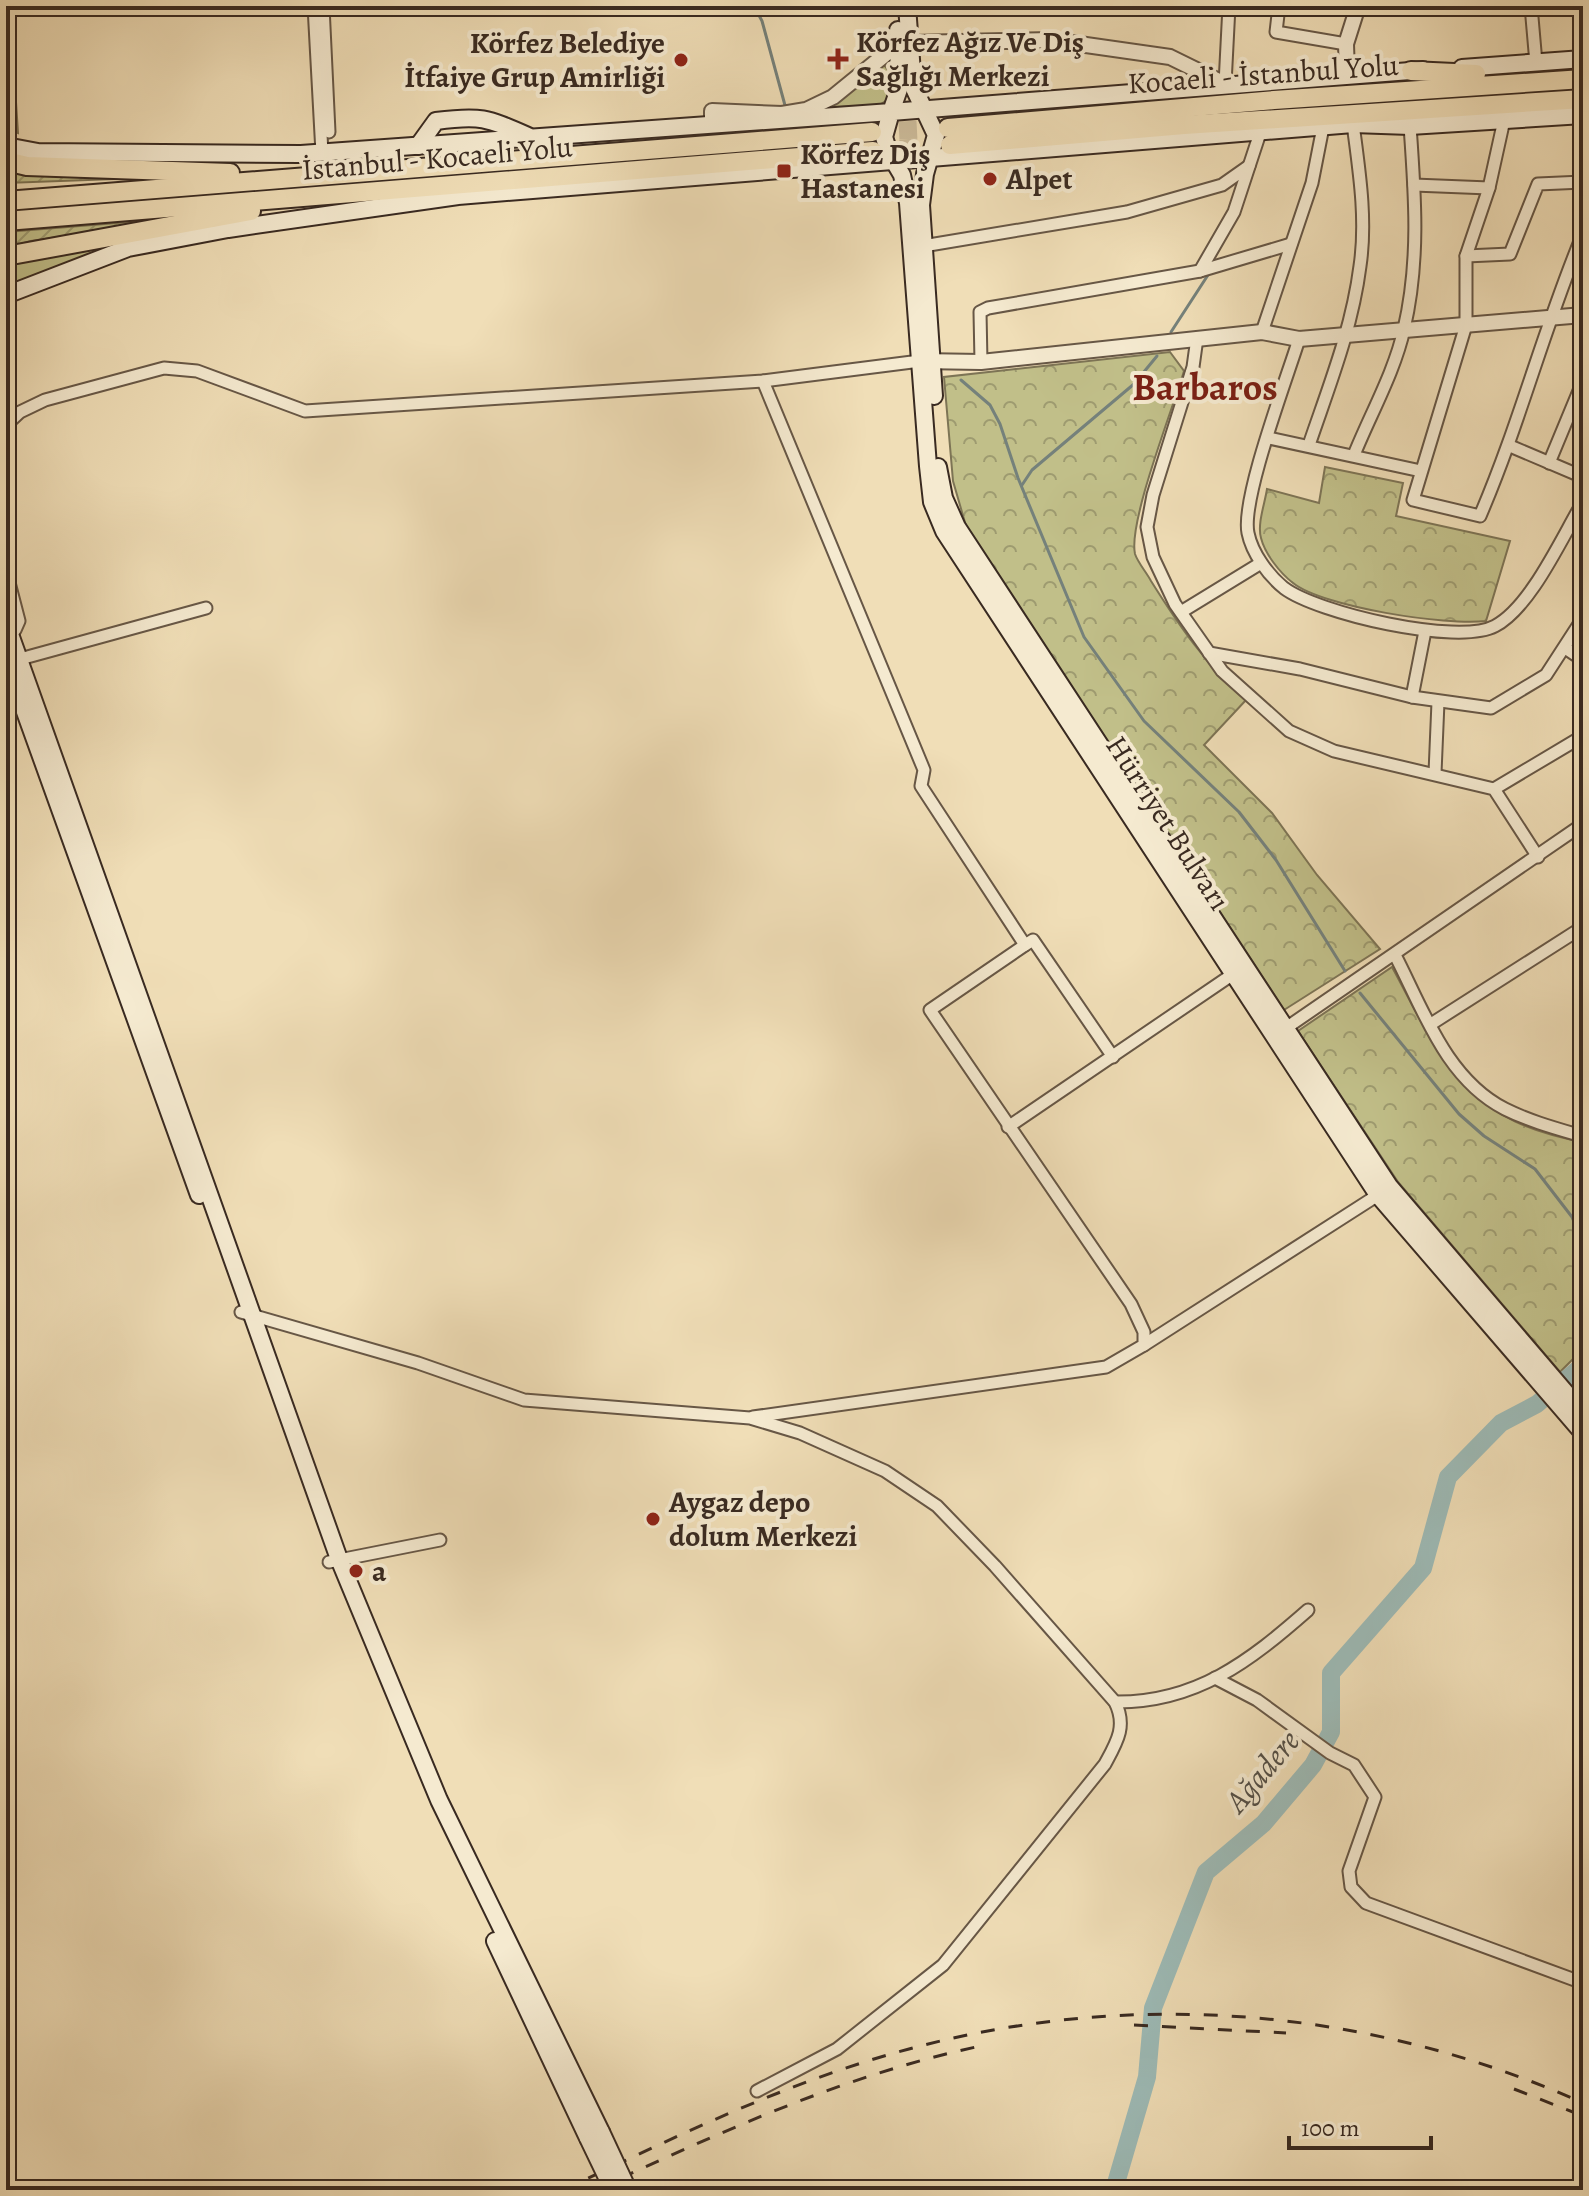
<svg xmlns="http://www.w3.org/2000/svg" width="1589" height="2196" font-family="Alegreya,serif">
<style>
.grass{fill:#c1bf89;stroke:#7d7455;stroke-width:2}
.forest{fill:url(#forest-crowns);stroke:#7d7455;stroke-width:2}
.garden{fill:url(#garden-furrows);stroke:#7d7455;stroke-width:2}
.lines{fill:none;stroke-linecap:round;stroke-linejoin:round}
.stream{stroke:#75817b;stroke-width:3}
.river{stroke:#9dbbb7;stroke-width:18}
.trunk-tunnel{stroke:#cbba99;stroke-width:18;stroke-dasharray:18 9;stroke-linecap:butt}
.minor-casing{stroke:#675746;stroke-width:15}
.tertiary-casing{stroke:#675746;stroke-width:18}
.secondary-casing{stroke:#392a21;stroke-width:20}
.trunk-casing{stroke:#392a21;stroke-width:22}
.minor{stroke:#f5ead0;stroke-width:11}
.tertiary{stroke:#f5ead0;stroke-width:14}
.secondary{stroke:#f5ead0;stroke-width:16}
.trunk{stroke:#f0deb7;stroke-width:18}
.rail{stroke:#392a21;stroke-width:3;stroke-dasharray:14 14;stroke-linecap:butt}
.secondary-bridge-casing{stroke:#392a21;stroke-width:20;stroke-linecap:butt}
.secondary-bridge{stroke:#f5ead0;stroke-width:16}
.poi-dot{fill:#8f2418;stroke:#f5ead0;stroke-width:3}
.labels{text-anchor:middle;stroke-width:8;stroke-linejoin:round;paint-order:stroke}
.poi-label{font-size:30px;font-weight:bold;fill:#392a21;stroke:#f5ead0;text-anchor:start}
.street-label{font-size:30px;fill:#392a21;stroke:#f5ead0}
.water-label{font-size:32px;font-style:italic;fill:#524e46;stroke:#f5ead0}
.district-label{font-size:38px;font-weight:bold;fill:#7a1f14;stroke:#f5ead0}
</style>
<defs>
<pattern id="forest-crowns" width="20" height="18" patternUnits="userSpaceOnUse" patternTransform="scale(2)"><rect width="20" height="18" fill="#c1bf89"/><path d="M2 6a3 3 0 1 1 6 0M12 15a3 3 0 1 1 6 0" fill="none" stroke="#9e9b70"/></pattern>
<pattern id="garden-furrows" width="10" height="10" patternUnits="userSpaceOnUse" patternTransform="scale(2)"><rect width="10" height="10" fill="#c1bf89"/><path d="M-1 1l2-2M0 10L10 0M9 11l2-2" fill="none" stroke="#9e9b70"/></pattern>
</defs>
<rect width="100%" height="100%" fill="#f0deb7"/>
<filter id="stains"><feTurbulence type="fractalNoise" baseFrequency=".0025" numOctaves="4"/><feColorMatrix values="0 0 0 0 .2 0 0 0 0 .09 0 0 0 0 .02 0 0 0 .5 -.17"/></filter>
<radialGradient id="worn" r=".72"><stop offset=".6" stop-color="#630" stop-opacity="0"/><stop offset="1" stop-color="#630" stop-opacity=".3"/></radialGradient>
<!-- grass -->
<g class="grass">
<polygon points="883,64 890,72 887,100 878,106 830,107"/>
<polygon points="228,229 6,288 6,265 36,254"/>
</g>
<!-- forest -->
<g class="forest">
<polygon points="6,23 11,24 18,133 6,129"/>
<path d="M1170 352 1184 371C1173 408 1128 522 1135 554 1138 563 1147 573 1151 581 1178 624 1207 667 1246 700L1204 745 1272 813 1317 875 1380 949 1284 1010 966 526 953 481 944 377Z"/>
<path d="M1325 467 1403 483 1396 516 1510 541 1486 621C1446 626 1323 607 1293 583 1280 573 1265 554 1261 538 1257 524 1265 503 1267 489L1319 503Z"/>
<path d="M1392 967C1445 1065 1462 1119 1583 1142V1325L1574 1358 1560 1372 1398 1182 1298 1031Z"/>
</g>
<!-- garden -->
<g class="garden">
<polygon points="6,167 171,177 6,183"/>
<polygon points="191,217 31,241 6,248 6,232"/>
</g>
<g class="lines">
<!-- stream -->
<g class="stream">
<polyline points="754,6 762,21 786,109"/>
<polyline points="1171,332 1208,275"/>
<polyline points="961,380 990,405 1000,424 1018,478 1084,637 1144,721 1239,812 1276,860 1345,971"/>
<polyline points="1022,485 1032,470 1134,384 1157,356"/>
<polyline points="1360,993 1459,1114 1484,1136 1535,1169 1572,1217 1583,1244"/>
</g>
<!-- river -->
<polyline class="river" points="1114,2190 1147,2077 1153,2008 1206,1872 1264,1823 1313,1765 1331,1732 1331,1673 1423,1568 1448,1477 1501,1423 1537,1404 1583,1365"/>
<!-- trunk-tunnel -->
<g class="trunk-tunnel">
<polyline points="872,132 948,128"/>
<polyline points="873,151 946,145"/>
</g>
<defs>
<g id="minor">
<polyline points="314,6 322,153"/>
<polyline points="323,6 329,132"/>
<polyline points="1279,6 1276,32 1346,44"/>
<polyline points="1531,6 1536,63"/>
<polyline points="1225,84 1229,6"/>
<path d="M1504 120 1489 188 1466 256V325L1413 500 1480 516C1520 423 1544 327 1583 234"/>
<polyline points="1414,185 1489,188"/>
<polyline points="923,246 1127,212 1222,185 1249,166"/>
<polyline points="1466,256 1510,254 1538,184 1583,182"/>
<polyline points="1200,271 1234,212 1260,133"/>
<polyline points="1262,332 1312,183 1323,127"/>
<polyline points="1197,338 1193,367 1153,495 1147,527 1153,557 1175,604 1222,671 1289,731 1334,751 1494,789 1538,857"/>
<path d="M1299 339C1287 378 1241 499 1248 533 1252 553 1268 575 1284 588 1317 613 1458 646 1495 626 1531 607 1562 537 1583 502"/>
<polyline points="981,362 980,312 988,308 1200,271 1291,244"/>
<polyline points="6,425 20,412 45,400 164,368 197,371 305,411 763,381 920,361"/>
<polyline points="1269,438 1421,471"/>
<path d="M1309 445C1329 386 1352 329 1360 266 1367 219 1359 170 1353 124"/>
<polyline points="1510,446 1583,477"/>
<path d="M1354 455C1370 415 1395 371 1404 329 1420 261 1415 195 1410 126"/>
<polyline points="1549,463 1583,381"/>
<polyline points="6,571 19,621 15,630 7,634"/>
<polyline points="1181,612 1261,563"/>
<polyline points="1565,648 1583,660"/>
<polyline points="1209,653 1300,669 1412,697 1491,708 1546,675 1583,618"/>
<polyline points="20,659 206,608"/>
<polyline points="1412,697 1425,631"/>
<polyline points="1435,773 1438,702"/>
<polyline points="1494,789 1583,736"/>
<polyline points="1025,945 1033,940 1113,1057"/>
<path d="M1395 955C1423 1009 1446 1079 1505 1109 1527 1120 1551 1127 1575 1134L1583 1133"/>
<polyline points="1431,1024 1583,927"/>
<polyline points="1286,1028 1583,824"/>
<polyline points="1008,1127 1239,970"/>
<path d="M241 1312 418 1363 524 1400 750 1418 800 1433 885 1471 937 1506 995 1566 1115 1702C1127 1726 1117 1742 1105 1764L943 1965 837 2049 757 2091"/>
<polyline points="1144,1345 1378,1195"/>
<polyline points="753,1417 1106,1367 1144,1345 1144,1332 1131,1304 930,1010 1025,945 921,786 924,770 763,381"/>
<polyline points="329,1562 440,1540"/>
<polyline points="1215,1678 1257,1700 1330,1753 1354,1765 1375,1797 1349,1871 1351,1887 1366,1903 1583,1983"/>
<path d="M1115 1702C1196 1703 1250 1661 1308 1610"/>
</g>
<g id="tertiary">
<polyline points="1347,74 1346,44 1358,6"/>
<polyline points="712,125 712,111 782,114 806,110 833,97 898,44 910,43 1051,40 1170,57 1225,84"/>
<polyline points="920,361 981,362 1262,332 1299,339 1583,315"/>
</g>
<g id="secondary">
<polyline points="907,6 913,86 936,135 925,174 921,205 934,396"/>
<polyline points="1462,68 1583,59"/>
<polyline points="1423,70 891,112 884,137 889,153 902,175 908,203 928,466 932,502 944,531 1378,1195 1583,1433"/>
<polyline points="6,146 38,152 301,154 891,112 899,89 898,30"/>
<path d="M418 146 436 121C481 115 487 118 528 136"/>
<polyline points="6,295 128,248 228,229 458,196 1353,124 1410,126 1583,115"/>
<polyline points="938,467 944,498 957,527 1389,1186 1583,1413"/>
<polyline points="6,623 339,1559 439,1800 601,2132"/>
<polyline points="6,659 199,1195"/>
<polyline points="495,1941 588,2138"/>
</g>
<g id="trunk">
<polyline points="1411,71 1476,74"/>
<polyline points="948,128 1274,100 1583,79"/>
<polyline points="950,145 1184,125 1583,99"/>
<polyline points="6,161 27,166 230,173"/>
<polyline points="6,201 872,132"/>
<polyline points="6,221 873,151"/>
<polyline points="6,256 251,211"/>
</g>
</defs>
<!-- minor casing -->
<use href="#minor" class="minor-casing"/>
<!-- tertiary casing -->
<use href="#tertiary" class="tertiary-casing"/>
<!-- secondary casing -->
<use href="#secondary" class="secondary-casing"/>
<!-- trunk casing -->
<use href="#trunk" class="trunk-casing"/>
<!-- minor -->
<use href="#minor" class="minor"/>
<!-- tertiary -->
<use href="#tertiary" class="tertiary"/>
<!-- secondary -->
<use href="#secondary" class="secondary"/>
<!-- trunk -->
<use href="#trunk" class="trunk"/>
<!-- rail -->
<g class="rail">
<polyline points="1134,2025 1286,2033"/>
<polyline points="1514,2089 1583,2116"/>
<path d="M563 2190C675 2137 789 2081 909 2049 1133 1988 1372 2008 1583 2103"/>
<path d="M595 2190C719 2133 842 2076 976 2047"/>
</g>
<defs>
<g id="secondary-bridge">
<polyline points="601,2132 628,2190"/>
<polyline points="588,2138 613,2190"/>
</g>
</defs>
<!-- secondary-bridge casing -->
<use href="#secondary-bridge" class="secondary-bridge-casing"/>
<!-- secondary-bridge -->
<use href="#secondary-bridge" class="secondary-bridge"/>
</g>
<!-- markers -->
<g class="poi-dot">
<path d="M834 47h8v8h8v8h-8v8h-8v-8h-8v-8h8z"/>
<circle cx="681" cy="60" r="8"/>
<rect x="776" y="163" width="16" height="16" rx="4"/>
<circle cx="990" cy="179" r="8"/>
<circle cx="653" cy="1519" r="8"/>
<circle cx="356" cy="1571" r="8"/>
</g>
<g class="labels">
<!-- poi labels -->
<g class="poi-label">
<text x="856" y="52">Körfez Ağız Ve Diş<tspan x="856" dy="34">Sağlığı Merkezi</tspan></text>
<text x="665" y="53" text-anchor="end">Körfez Belediye<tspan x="665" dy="34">İtfaiye Grup Amirliği</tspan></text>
<text x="800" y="164">Körfez Diş<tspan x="800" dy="34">Hastanesi</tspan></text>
<text x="1006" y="189">Alpet</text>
<text x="669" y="1512">Aygaz depo<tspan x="669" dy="34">dolum Merkezi</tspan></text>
<text x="372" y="1581">a</text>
</g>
<!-- street labels -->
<g class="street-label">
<text transform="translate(1263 74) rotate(-4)" y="10">Kocaeli - İstanbul Yolu</text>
<text transform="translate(437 158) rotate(-5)" y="10">İstanbul - Kocaeli Yolu</text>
<text transform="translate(1168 823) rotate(57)" y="10">Hürriyet Bulvarı</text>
</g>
<!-- water labels -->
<g class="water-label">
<text transform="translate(1262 1771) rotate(-50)" y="11">Ağadere</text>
</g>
<!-- district labels -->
<g class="district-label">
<text x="1205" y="400">Barbaros</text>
</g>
</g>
<!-- margin -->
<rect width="1589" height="2196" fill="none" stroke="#f0deb7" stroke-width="32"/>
<rect x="8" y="8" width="1573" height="2180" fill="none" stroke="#392a21" stroke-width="4"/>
<rect x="16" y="16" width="1557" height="2164" fill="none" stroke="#392a21" stroke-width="2"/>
<!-- scale -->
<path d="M1289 2136v12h142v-12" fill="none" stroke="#392a21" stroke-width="4"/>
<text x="1301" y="2136" font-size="24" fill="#392a21" stroke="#f5ead0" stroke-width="6" paint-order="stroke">100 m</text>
<rect width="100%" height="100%" filter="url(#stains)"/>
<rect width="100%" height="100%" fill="url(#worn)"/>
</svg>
